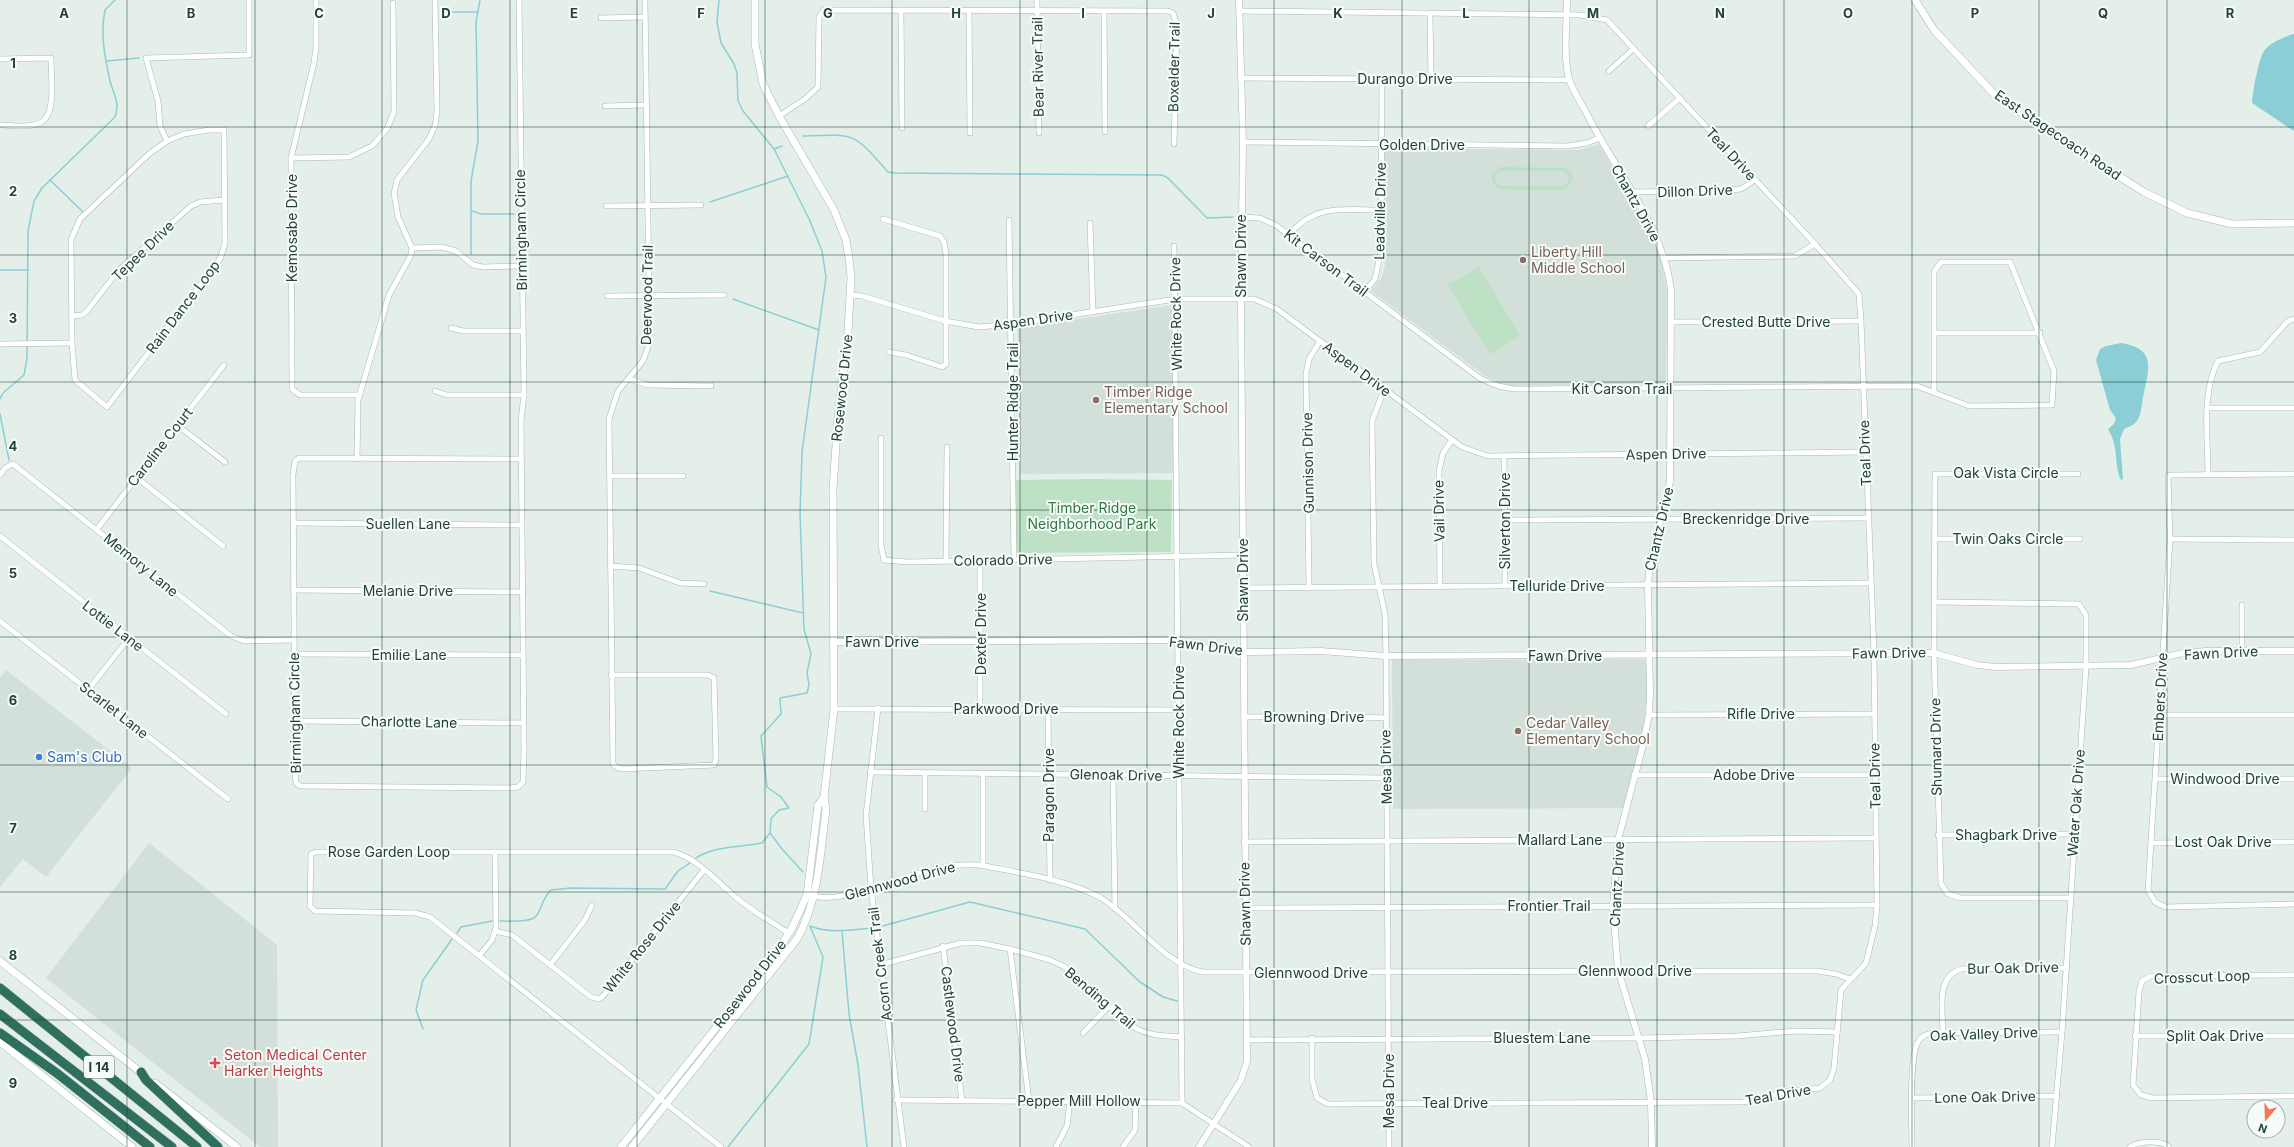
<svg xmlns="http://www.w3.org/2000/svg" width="2294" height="1147" font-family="Inter,sans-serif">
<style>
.built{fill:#d3dfd9}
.green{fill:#bee0c5;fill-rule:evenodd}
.water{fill:#8cced5}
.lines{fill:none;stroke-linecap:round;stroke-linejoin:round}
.stream{stroke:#8cced5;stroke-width:1.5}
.minor-casing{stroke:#a7b8b1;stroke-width:6}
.tertiary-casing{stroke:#a7b8b1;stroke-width:7}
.secondary-casing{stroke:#a3bbb1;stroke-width:8}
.motorway-casing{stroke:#c1cac7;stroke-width:10}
.minor{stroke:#fff;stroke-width:5}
.tertiary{stroke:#fff;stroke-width:6}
.secondary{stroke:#fff;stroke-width:7}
.motorway{stroke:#2e6f5d;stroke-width:9}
.grid{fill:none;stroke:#234237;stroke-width:1;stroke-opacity:0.55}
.education-dot{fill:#8d6e63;stroke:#f6fbf8;stroke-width:1.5}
.shop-dot{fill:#3f7fe0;stroke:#f6fbf8;stroke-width:1.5}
.health-dot{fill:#e0444e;stroke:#f6fbf8;stroke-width:1.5}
.labels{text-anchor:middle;stroke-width:4;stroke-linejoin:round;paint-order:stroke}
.shield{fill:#f6fbf8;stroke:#627a71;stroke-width:1}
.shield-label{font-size:13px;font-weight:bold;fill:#234237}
.street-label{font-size:14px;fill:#234237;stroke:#f6fbf8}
.education-label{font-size:14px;fill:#785e54;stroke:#f6fbf8;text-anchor:start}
.park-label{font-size:14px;fill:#2c7a45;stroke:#f6fbf8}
.shop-label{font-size:14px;fill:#366cbe;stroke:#f6fbf8;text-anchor:start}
.health-label{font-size:14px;fill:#be3a42;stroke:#f6fbf8;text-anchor:start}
.grid-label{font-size:13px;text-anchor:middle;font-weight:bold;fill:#234237;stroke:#f6fbf8;stroke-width:4;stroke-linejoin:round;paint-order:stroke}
</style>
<rect width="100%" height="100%" fill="#e5efea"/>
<!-- built -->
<g class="built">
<polygon points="1599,144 1649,230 1660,254 1667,291 1666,383 1516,386 1500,383 1485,376 1371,291 1382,277 1385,265 1385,148 1579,150"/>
<polygon points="1172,305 1174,473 1020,474 1018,328"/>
<polygon points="1647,659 1647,690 1644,724 1637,759 1623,808 1393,809 1392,660"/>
<polygon points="6,670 132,768 46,877 23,859 0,887 0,678"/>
<polygon points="149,843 277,945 278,1147 260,1147 46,978"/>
</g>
<!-- green -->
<g class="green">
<path d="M1500 167 1566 168 1572 173 1573 179 1567 188 1563 190 1501 189C1494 187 1490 181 1492 173ZM1501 171H1562L1569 176 1568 182 1561 186H1503L1497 183 1495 179 1497 173Z"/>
<polygon points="1479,267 1520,336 1490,354 1448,285"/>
<polygon points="1089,479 1172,480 1171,552 1014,553 1013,480"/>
</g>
<!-- water -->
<g class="water">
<path d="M2293 34H2294V131L2252 103C2253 91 2258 61 2264 51 2270 42 2283 38 2293 34Z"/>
<path d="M2121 343C2157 348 2149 370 2143 397 2142 404 2141 418 2135 423 2132 426 2127 427 2124 429L2120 439 2123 479 2121 480C2113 462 2120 450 2108 429L2114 424 2116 418 2110 410 2096 360 2100 349 2106 346Z"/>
</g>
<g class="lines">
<!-- stream -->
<g class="stream">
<polyline points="719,0 717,22 721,43 734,64 737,73 738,101 743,111 774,149 810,221 822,251 826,277 802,452 800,513 804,629 811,654 807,673 809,685 807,693 780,698 781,714 761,736 767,787 781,797 789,808 779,810 771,819 770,833 782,849 803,872"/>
<polyline points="442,12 478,12"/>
<polyline points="107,61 139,58"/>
<path d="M803 136C856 134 853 132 888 172L894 173 1162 175 1168 178 1207 218 1233 217"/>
<polyline points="774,149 782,146"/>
<polyline points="50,180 83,212"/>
<polyline points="710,202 788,176"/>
<polyline points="472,211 481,214 514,214"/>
<polyline points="471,254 471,181 478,141 476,22 480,0"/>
<polyline points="0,270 28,270"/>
<polyline points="733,299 819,330"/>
<path d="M0 399 3 393 24 375 27 358 28 231 34 201 42 188 115 117C120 103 114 95 110 81 105 59 100 33 105 10L115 0"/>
<polyline points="0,414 9,460"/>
<polyline points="710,591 803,613"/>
<path d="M696 858C714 846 741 847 762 843L770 833"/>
<path d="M500 921C509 921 532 923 537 915 543 906 542 899 551 890L571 888 665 889 678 871 690 863"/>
<path d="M810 926C831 934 850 930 872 928"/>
<polyline points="879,927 970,902 1085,929 1140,982 1163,997 1177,1001"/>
<polyline points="842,931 849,1014 858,1065 867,1147"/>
<polyline points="457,933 461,927 492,921"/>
<polyline points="423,1029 416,1010 423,980 452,939"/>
<polyline points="728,1147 809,1044 823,957 810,926"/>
</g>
<defs>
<g id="minor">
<polyline points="316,0 316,47 314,63 291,158 292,389 300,395 360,395"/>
<polyline points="519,0 524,395 521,420 524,752 523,782 518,787 509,788 300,786 296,783 295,773 293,475 295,461 299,458 521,459"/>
<polyline points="1037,0 1039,133"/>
<polyline points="901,10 902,128"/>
<polyline points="969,11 970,133"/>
<polyline points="1104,11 1105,132"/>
<polyline points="1239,11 1580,15 1607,20 1815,244 1859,294 1861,321 1874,653 1877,905 1875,926 1866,963 1841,990 1834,1068 1830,1080 1820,1088 1784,1092 1758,1100 1742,1102 1328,1104 1317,1098 1312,1079 1312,1038"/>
<polyline points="1430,14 1431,79"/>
<polyline points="601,18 645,17"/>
<path d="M0 59 51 58C51 73 56 112 43 121 33 129 12 125 0 125"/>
<polyline points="1609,71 1633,49"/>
<polyline points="1241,78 1570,80"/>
<polyline points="605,106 645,105"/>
<polyline points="779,116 805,99 818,87 819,17 824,10 1168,11 1173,13 1177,26 1174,144"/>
<polyline points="1648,126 1680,98"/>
<polygon points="209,130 224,130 225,244 220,259 107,407 75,380 72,343 71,240 80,219 149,154 167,141 184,134"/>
<polyline points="167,141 160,126 158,101 146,58 249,55 249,0"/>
<polyline points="1243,142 1568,146 1587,143 1599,138"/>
<polyline points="291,158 349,157 372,146 387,129 394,112 393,3"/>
<polyline points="1632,192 1721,191 1741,189 1755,180"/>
<polyline points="606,206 701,205"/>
<polyline points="1240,217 1260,218 1277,226 1481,379 1498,386 1514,389 1917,386 1969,406 2052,405 2054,371 2010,262 1941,262 1934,272 1934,393"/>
<polyline points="883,219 940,236 944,242 946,254 946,364 942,367 906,355 889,352"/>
<polyline points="1009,220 1014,560"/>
<polyline points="1090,223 1093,312"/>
<path d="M1289 235C1315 203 1344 210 1381 210"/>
<polyline points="1174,246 1182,1103"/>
<polyline points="412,248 442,247 456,251 473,265 483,267 521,266"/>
<polyline points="1664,258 1795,256 1815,244"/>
<polyline points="1364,292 1375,279 1381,251 1382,79"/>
<polyline points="850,295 862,296 945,321 979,327 1012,324 1176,299 1254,299 1277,309 1462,447 1488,456 1865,452"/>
<polyline points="607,296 724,295"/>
<polyline points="72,316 82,315 87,311 118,271 191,206 200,202 224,200"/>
<polyline points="1671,322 1861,321"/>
<polyline points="451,328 463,331 522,331"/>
<polyline points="1934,333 2040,333"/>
<polyline points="0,344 72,343"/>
<polyline points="629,379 648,385 711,386"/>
<polyline points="1384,390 1372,421 1374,564 1385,614 1386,656 1389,1147"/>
<polyline points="435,391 447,395 524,395"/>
<polyline points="2208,408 2294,408"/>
<polyline points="177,425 225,462"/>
<polyline points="881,438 881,545 884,560 907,562 1243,555"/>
<polyline points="1504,456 1505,586"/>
<polyline points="357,459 358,400 389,295 411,255 412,248 398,217 394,193 397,180 429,139 435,126 437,112 435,0"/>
<path d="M2208 474C2208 437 2201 394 2218 361L2260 352 2288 321 2294 319"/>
<polyline points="2294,474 2172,475 2168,476 2170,539 2148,890 2155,902 2165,907 2294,904"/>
<polyline points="0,475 5,468 13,464 231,636 244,641 294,640"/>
<polyline points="610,476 683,476"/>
<polyline points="136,477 223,546"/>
<polyline points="1504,520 1868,518"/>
<polyline points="293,523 522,525"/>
<polyline points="97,529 224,365"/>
<polyline points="0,536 226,714"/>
<polyline points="1936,539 2080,539"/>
<polyline points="2170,539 2294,540"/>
<polyline points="946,560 947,447"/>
<polyline points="980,560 980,709"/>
<polyline points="610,566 639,568 680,583 704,584"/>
<polyline points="1440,586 1439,471 1443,453 1452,440"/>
<polyline points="1309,587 1306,374 1309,359 1320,341"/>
<polyline points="1243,588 1870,583"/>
<polyline points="294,590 523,592"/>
<polyline points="1935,602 2079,604 2086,615 2086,667 2062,1032 2052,1147"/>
<polyline points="0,621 228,799"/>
<polyline points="2242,651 2242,605"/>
<polyline points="294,654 523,655"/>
<polyline points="611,675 708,675 714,678 716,759 714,765 622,769 616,767 613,764 609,419 618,391 643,361 648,347 649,296 645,0"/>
<polyline points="88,690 129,638"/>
<polyline points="878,708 866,815 871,888 904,1147"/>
<polyline points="834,709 1178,710"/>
<polyline points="1048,709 1050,880"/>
<polyline points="1649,715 1874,714"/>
<polyline points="2159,715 2294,715"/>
<polyline points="1244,717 1329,716 1385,718"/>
<polyline points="295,721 523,723"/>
<polyline points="870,772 1386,778"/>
<polyline points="925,773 925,809"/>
<polyline points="1113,775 1115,909"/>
<polyline points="1634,775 1875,775"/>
<polyline points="2156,779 2294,779"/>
<polyline points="1938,835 2074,834"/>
<polyline points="1244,842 1876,838"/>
<polyline points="2152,843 2294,842"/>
<polyline points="983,866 983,773"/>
<path d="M811 896C833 900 849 895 870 888 904 878 949 860 985 866 1020 873 1069 880 1101 898 1136 920 1161 962 1202 972L1817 971 1836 974 1850 979"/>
<polyline points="2071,898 1961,898 1948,894 1941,884 1934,653 1935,474 2078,474"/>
<polyline points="1246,908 1877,905"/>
<polyline points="495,931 512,935 591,997 599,999 603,996 704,870"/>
<polyline points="943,946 962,1101"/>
<polyline points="1010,949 1029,1101"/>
<polyline points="479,956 492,940 496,928 495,852"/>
<polyline points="550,965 585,920 592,905"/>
<path d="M880 965 961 943H980L1010 949 1050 960 1065 967 1132 1026C1148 1036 1164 1036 1182 1037"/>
<polyline points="2294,975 2151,976 2142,981 2139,992 2133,1085 2141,1095 2152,1098 2294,1096"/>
<polyline points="1083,1033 1109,1006"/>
<path d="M1943 1033C1943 1011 1935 977 1961 969L2067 968"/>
<polyline points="2135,1036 2294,1036"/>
<polyline points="1247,1040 1638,1038 1737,1036 1796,1031 1837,1032"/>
<polyline points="1913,1098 2057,1096"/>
<polyline points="896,1100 1182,1103 1249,1147"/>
<path d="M721 1147 430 917 415 913 315 911 310 906 311 854 316 852H673C698 858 718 883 738 899 754 912 771 922 789 933"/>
<polyline points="1056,1147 1067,1126 1070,1101"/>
<polyline points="1123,1147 1135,1130 1136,1101"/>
<path d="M1912 1147C1912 1127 1908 1051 1920 1039 1926 1032 1935 1033 1943 1033L2062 1032"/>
<path d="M2130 1147C2137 1141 2162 1140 2169 1147"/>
</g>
<g id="tertiary">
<path d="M1567 0C1567 26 1563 54 1569 79 1573 91 1582 105 1588 116 1617 173 1663 226 1671 290L1670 482 1650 562 1648 585 1650 694 1649 715 1642 749 1618 840 1613 906 1618 970 1645 1059 1651 1102 1652 1147"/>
<polyline points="833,642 1179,640 1211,649 1243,652 1321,651 1386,656 1934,653 1977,665 1996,667 2131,665 2183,653 2206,651 2294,651"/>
<polyline points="1199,1147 1241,1080 1247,1061 1241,299 1243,142 1239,0"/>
</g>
<g id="secondary">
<polyline points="1915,0 1934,30 1994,94 2055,136 2144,192 2187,213 2232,224 2294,223"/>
<polyline points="0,961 143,1074"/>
<polyline points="0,1042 132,1147"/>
<polyline points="155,1083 237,1147"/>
<polyline points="621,1147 778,950 792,928 807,895 818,805 824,797"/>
<path d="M632 1147 797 939C819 900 820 854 826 810L824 797 834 709 833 489 838 416 848 333 851 277 849 258 846 240 834 210 779 116 763 84 755 44V0"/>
</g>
<g id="motorway">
<polyline points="0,988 197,1147"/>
<polyline points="0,1014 172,1147"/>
<polyline points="0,1033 58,1074 150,1147"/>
<polyline points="141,1072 146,1080 218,1147"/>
</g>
</defs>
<!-- minor casing -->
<use href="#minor" class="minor-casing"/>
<!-- tertiary casing -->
<use href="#tertiary" class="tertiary-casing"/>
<!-- secondary casing -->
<use href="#secondary" class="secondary-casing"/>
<!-- motorway casing -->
<use href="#motorway" class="motorway-casing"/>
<!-- minor -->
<use href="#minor" class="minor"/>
<!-- tertiary -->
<use href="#tertiary" class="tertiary"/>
<!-- secondary -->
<use href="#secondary" class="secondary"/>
<!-- motorway -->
<use href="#motorway" class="motorway"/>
</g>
<!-- grid -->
<path class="grid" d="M127 0V1147M255 0V1147M382 0V1147M510 0V1147M637 0V1147M765 0V1147M892 0V1147M1020 0V1147M1147 0V1147M1274 0V1147M1402 0V1147M1529 0V1147M1657 0V1147M1784 0V1147M1912 0V1147M2039 0V1147M2167 0V1147M0 127H2294M0 255H2294M0 382H2294M0 510H2294M0 637H2294M0 765H2294M0 892H2294M0 1020H2294"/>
<!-- markers -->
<g class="education-dot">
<circle cx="1523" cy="260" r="4"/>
<circle cx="1096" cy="400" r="4"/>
<circle cx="1518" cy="731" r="4"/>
</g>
<circle class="shop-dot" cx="39" cy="757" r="4"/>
<path class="health-dot" d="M213 1057h4v4h4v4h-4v4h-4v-4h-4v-4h4z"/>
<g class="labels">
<!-- shield labels -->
<rect class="shield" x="84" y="1056" width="30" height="22" rx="3"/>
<g class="shield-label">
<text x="99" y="1072">I 14</text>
</g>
<!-- street labels -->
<g class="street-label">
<text transform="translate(1038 67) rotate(-91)" y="5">Bear River Trail</text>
<text transform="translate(1174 67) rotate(-89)" y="5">Boxelder Trail</text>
<text x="1405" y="84">Durango Drive</text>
<text transform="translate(2058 135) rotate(34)" y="5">East Stagecoach Road</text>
<text x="1422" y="150">Golden Drive</text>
<text transform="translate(1731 154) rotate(47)" y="5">Teal Drive</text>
<text transform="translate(1695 191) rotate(-2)" y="5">Dillon Drive</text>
<text transform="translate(1636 203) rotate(61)" y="5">Chantz Drive</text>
<text transform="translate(1380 211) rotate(-89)" y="5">Leadville Drive</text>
<text transform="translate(292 228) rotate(-90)" y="5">Kemosabe Drive</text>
<text transform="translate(521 230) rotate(-91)" y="5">Birmingham Circle</text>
<text transform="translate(143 251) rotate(-44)" y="5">Tepee Drive</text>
<text transform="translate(1241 256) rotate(-90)" y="5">Shawn Drive</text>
<text transform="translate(1326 263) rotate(37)" y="5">Kit Carson Trail</text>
<text transform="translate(647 295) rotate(-89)" y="5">Deerwood Trail</text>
<text transform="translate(183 307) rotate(-53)" y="5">Rain Dance Loop</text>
<text transform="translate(1176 314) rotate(-91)" y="5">White Rock Drive</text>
<text transform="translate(1033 320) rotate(-8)" y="5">Aspen Drive</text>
<text x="1766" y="327">Crested Butte Drive</text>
<text transform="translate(1357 369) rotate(37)" y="5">Aspen Drive</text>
<text transform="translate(842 388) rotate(-84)" y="5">Rosewood Drive</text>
<text x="1622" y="394">Kit Carson Trail</text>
<text transform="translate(1013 402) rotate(-90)" y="5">Hunter Ridge Trail</text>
<text transform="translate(160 447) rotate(-52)" y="5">Caroline Court</text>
<text transform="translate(1865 453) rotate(-92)" y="5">Teal Drive</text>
<text transform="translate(1666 454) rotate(-1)" y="5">Aspen Drive</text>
<text transform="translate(1308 463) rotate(-91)" y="5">Gunnison Drive</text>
<text x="2006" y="478">Oak Vista Circle</text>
<text transform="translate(1439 511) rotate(-91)" y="5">Vail Drive</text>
<text x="1746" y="524">Breckenridge Drive</text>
<text transform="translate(1505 521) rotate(-90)" y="5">Silverton Drive</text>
<text x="408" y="529">Suellen Lane</text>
<text transform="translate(1659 529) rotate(-77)" y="5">Chantz Drive</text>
<text x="2008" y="544">Twin Oaks Circle</text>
<text transform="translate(1003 560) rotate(-1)" y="5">Colorado Drive</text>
<text transform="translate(141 565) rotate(39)" y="5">Memory Lane</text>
<text transform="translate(1243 580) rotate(-90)" y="5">Shawn Drive</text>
<text x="1557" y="591">Telluride Drive</text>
<text x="408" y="596">Melanie Drive</text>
<text transform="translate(113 626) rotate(38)" y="5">Lottie Lane</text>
<text transform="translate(981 634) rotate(-90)" y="5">Dexter Drive</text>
<text x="882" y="647">Fawn Drive</text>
<text transform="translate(1206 646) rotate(7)" y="5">Fawn Drive</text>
<text transform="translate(1889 653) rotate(-1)" y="5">Fawn Drive</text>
<text transform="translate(2221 653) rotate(-3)" y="5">Fawn Drive</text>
<text x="409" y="660">Emilie Lane</text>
<text x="1565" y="661">Fawn Drive</text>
<text transform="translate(2160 697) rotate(-87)" y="5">Embers Drive</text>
<text x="1006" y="714">Parkwood Drive</text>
<text transform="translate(114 710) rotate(38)" y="5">Scarlet Lane</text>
<text transform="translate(295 713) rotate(-91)" y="5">Birmingham Circle</text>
<text x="1761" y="719">Rifle Drive</text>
<text x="1314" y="722">Browning Drive</text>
<text transform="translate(409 722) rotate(1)" y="5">Charlotte Lane</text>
<text transform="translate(1179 722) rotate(-90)" y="5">White Rock Drive</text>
<text transform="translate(1936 747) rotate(-91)" y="5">Shumard Drive</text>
<text transform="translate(1386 767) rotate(-91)" y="5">Mesa Drive</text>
<text transform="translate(1116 775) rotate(1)" y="5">Glenoak Drive</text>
<text x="1754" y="780">Adobe Drive</text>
<text transform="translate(1875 776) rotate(-91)" y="5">Teal Drive</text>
<text x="2225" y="784">Windwood Drive</text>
<text transform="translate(1049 795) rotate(-90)" y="5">Paragon Drive</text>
<text transform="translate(2076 803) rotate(-86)" y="5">Water Oak Drive</text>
<text x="2006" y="840">Shagbark Drive</text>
<text x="1560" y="845">Mallard Lane</text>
<text x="2223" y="847">Lost Oak Drive</text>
<text x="389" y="857">Rose Garden Loop</text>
<text transform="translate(900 881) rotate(-15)" y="5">Glennwood Drive</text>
<text transform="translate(1617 884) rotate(-87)" y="5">Chantz Drive</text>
<text transform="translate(1245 904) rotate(-91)" y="5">Shawn Drive</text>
<text x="1549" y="911">Frontier Trail</text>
<text transform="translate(642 947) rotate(-51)" y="5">White Rose Drive</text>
<text transform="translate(880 964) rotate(-97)" y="5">Acorn Creek Trail</text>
<text transform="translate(2013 968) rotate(-1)" y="5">Bur Oak Drive</text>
<text x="1635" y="976">Glennwood Drive</text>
<text x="1311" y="978">Glennwood Drive</text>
<text transform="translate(2202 977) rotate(-2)" y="5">Crosscut Loop</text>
<text transform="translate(750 984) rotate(-52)" y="5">Rosewood Drive</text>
<text transform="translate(1100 998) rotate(40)" y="5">Bending Trail</text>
<text transform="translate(953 1024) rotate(83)" y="5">Castlewood Drive</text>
<text transform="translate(1984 1034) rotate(-2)" y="5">Oak Valley Drive</text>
<text x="2215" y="1041">Split Oak Drive</text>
<text x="1542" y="1043">Bluestem Lane</text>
<text transform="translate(1389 1091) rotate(-90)" y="5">Mesa Drive</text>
<text transform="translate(1778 1095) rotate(-10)" y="5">Teal Drive</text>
<text transform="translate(1985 1097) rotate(-1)" y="5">Lone Oak Drive</text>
<text x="1079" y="1106">Pepper Mill Hollow</text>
<text x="1455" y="1108">Teal Drive</text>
</g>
<!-- education labels -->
<g class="education-label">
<text x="1531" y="257">Liberty Hill<tspan x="1531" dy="16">Middle School</tspan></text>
<text x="1104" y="397">Timber Ridge<tspan x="1104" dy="16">Elementary School</tspan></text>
<text x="1526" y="728">Cedar Valley<tspan x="1526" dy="16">Elementary School</tspan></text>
</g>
<!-- park labels -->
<g class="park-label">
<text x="1092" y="513">Timber Ridge<tspan x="1092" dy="16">Neighborhood Park</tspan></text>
</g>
<!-- shop labels -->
<g class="shop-label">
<text x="47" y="762">Sam's Club</text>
</g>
<!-- health labels -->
<g class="health-label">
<text x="224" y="1060">Seton Medical Center<tspan x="224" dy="16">Harker Heights</tspan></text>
</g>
</g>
<g class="grid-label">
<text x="64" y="18">A</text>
<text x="191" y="18">B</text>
<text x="319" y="18">C</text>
<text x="446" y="18">D</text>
<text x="574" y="18">E</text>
<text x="701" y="18">F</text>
<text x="828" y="18">G</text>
<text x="956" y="18">H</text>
<text x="1083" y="18">I</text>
<text x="1211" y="18">J</text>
<text x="1338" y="18">K</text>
<text x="1466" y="18">L</text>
<text x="1593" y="18">M</text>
<text x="1720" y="18">N</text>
<text x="1848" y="18">O</text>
<text x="1975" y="18">P</text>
<text x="2103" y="18">Q</text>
<text x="2230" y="18">R</text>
<text x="13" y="68">1</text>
<text x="13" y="196">2</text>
<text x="13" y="323">3</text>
<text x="13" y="451">4</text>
<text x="13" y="578">5</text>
<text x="13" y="705">6</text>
<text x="13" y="833">7</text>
<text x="13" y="960">8</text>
<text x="13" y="1088">9</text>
</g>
<!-- north arrow -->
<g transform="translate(2266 1119) rotate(199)"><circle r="19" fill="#f6fbf8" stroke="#a2b1ab"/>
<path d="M0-3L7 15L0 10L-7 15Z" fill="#f6775c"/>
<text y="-6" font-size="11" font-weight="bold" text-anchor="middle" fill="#234237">N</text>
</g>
</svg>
